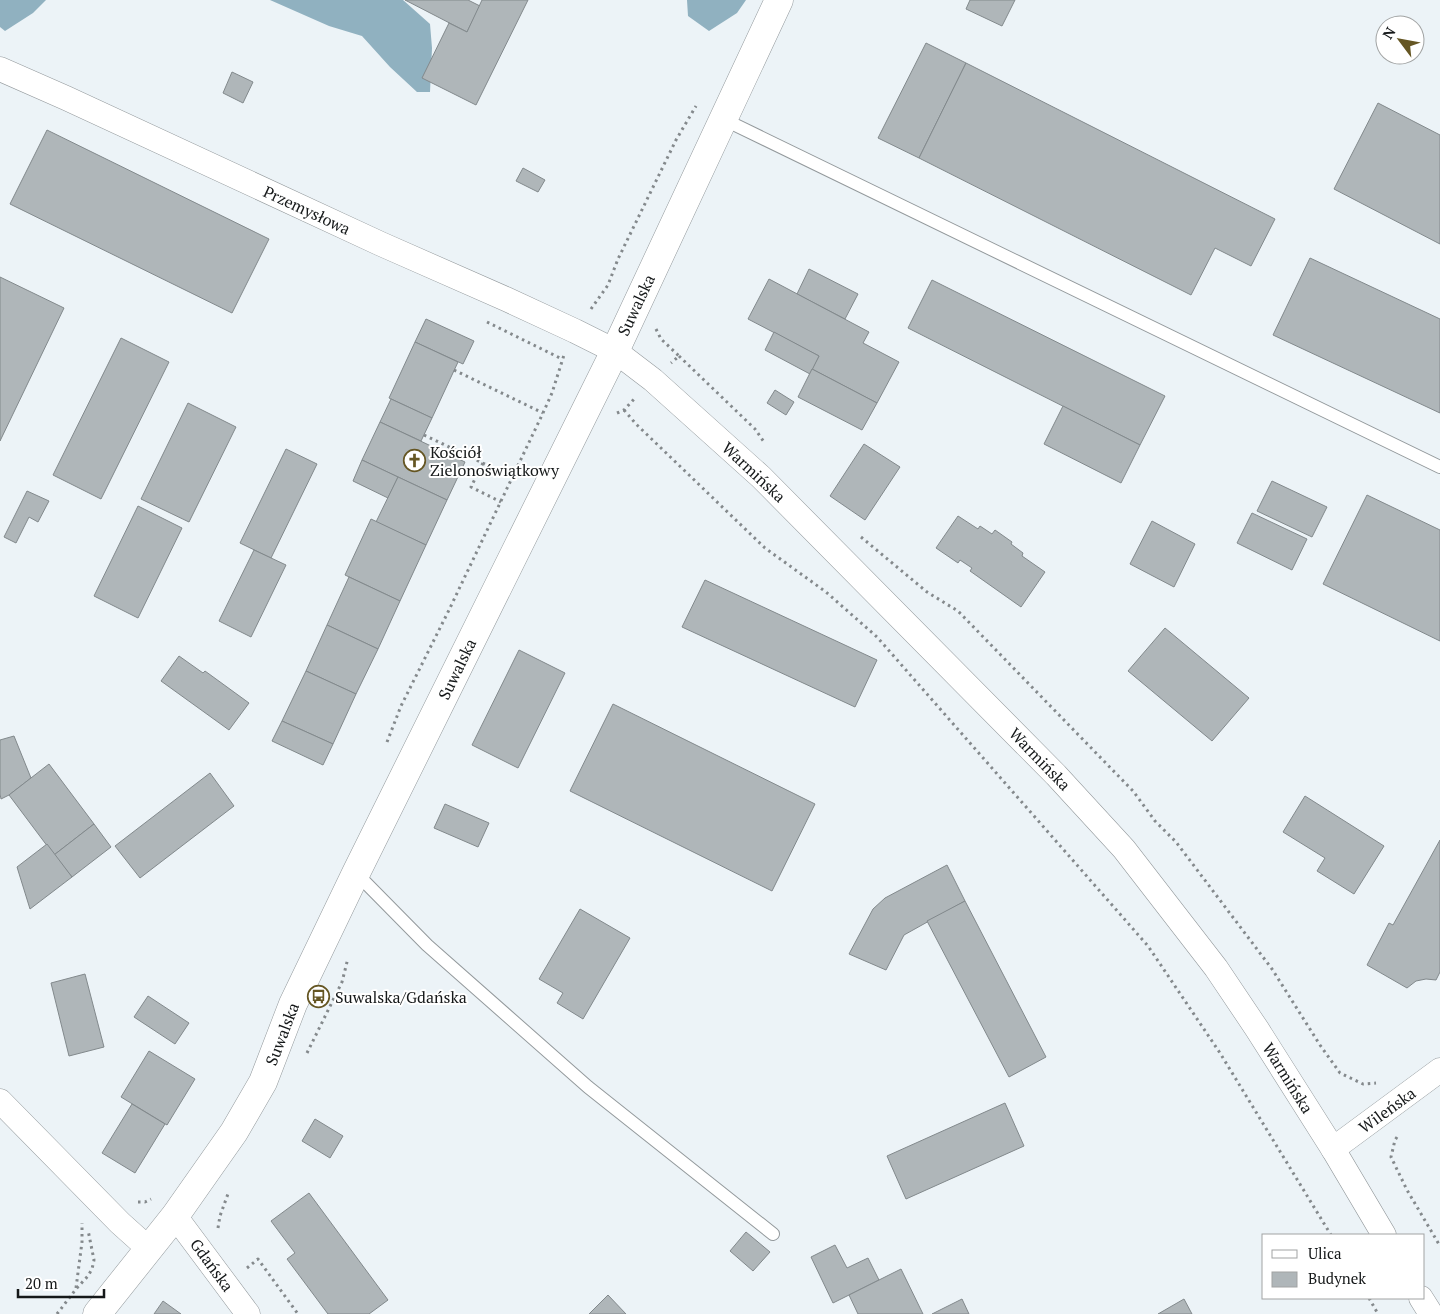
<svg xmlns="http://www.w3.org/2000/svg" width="1440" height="1314" font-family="'PT Serif',serif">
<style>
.forest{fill:#90b1c0}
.building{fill:#afb6b9;stroke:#82898c}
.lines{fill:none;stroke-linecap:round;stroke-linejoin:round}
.lane-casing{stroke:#93999c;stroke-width:14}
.street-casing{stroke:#93999c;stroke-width:25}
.secondary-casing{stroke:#93999c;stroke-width:29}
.path{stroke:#84898c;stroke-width:3;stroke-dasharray:2.5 4;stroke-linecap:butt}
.lane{stroke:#fff;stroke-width:12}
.street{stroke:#fff;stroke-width:24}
.secondary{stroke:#fff;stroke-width:28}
.labels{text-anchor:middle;stroke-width:4;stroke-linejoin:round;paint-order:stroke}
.street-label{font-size:16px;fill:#151819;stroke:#fff}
.poi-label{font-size:16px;fill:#151819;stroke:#fff;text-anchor:start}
</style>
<rect width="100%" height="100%" fill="#ecf3f7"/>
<!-- forest -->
<g class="forest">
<polygon points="0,0 46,0 33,13 5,31 0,27"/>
<polygon points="270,0 403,0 430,24 432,48 430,92 417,92 390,67 362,36 329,26"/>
<polygon points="687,0 746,0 737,13 709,31 688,16"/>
</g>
<!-- building -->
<g class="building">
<polygon points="405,0 468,0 480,6 467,32"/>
<polygon points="482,0 528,0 476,105 422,78 449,23 467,32"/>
<polygon points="970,0 1015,0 1002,26 966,9"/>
<polygon points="926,43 966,63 919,158 878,138"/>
<polygon points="966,63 1275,219 1251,266 1215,248 1191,295 919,158"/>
<polygon points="232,72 253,82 243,103 223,93"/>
<polygon points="1378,103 1440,135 1440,244 1334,189"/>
<polygon points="47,130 269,239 232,313 10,204"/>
<polygon points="523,168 545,180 538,192 516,181"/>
<polygon points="1310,258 1440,319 1440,413 1273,335"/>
<polygon points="809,269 858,294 845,319 797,294"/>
<polygon points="0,277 64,308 0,441"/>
<polygon points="769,279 869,332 863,343 899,362 877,403 812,369 819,356 748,319"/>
<polygon points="932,280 1165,396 1140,445 908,328"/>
<polygon points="426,319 474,341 463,364 415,342"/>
<polygon points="774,332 819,356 810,374 765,350"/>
<polygon points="121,338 169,362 101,499 53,475"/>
<polygon points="415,342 458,362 432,418 389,398"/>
<polygon points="812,369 877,403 862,430 798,397"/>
<polygon points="775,390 794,402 786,415 767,403"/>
<polygon points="391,399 432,418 421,441 380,422"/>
<polygon points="188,403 236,427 189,522 141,499"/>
<polygon points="1063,406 1140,445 1121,483 1044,444"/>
<polygon points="380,422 465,462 447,500 362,460"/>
<polygon points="864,444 900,467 865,520 830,496"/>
<polygon points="286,449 317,464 271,558 240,543"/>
<polygon points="362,460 398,477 388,498 353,481"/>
<polygon points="398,477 447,500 426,545 376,522"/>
<polygon points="1272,481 1327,507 1312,537 1257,511"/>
<polygon points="27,491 49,501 38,522 29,517 16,543 4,537"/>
<polygon points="1367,495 1440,530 1440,641 1323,584"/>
<polygon points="138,506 182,528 138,618 94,596"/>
<polygon points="1252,513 1307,539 1292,570 1237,543"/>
<polygon points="958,516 978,529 980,526 992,534 995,530 1012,542 1011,544 1023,553 1022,556 1045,572 1021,607 970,571 972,568 960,560 958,563 936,548"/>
<polygon points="371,519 426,545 400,601 345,575"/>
<polygon points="1152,521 1195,544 1174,587 1130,564"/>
<polygon points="254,550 286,565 251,637 219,621"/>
<polygon points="349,577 400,601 378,649 327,625"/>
<polygon points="705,580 877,660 855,707 682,627"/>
<polygon points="327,625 378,649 356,694 306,671"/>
<polygon points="1165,628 1249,698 1212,741 1128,671"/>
<polygon points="519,650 565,673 518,768 472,745"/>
<polygon points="179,656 203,673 205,671 249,703 229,730 161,681"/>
<polygon points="306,671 356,694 333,744 282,721"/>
<polygon points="613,704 815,804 772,891 570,791"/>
<polygon points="282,721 333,744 323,765 272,741"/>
<polygon points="14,736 31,778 9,795 1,799 0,794 0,740"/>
<polygon points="49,764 94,824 54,855 9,795"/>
<polygon points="210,773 234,806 140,878 115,846"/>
<polygon points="1305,796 1384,846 1354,894 1317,871 1325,858 1283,832"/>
<polygon points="445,804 489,823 478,847 434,828"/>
<polygon points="94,824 111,847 72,877 54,855"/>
<polygon points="1440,840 1440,972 1436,980 1426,979 1416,981 1407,988 1367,965 1389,923 1393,925"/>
<polygon points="47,844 72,877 30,909 17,867"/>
<polygon points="947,865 965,901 904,935 886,970 849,954 873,909 885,898"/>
<polygon points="965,901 1046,1057 1009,1077 927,921"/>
<polygon points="580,909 630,938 583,1019 557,1003 563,993 539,979"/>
<polygon points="85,974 104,1047 69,1056 51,983"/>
<polygon points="148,996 189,1023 175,1044 134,1017"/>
<polygon points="149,1051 195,1079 167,1125 121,1097"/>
<polygon points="1005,1103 1024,1146 906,1199 887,1156"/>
<polygon points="132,1104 165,1124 135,1173 102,1153"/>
<polygon points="315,1119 343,1136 330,1158 302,1141"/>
<polygon points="309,1193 388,1300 369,1314 328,1314 287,1259 295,1253 271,1221"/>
<polygon points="746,1232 770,1252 753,1271 730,1251"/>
<polygon points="835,1245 847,1268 868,1258 879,1280 833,1303 811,1257"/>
<polygon points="901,1269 923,1314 858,1314 849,1295"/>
<polygon points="608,1295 626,1314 589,1314"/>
<polygon points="962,1299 969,1314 932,1314"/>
<polygon points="1184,1299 1192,1314 1158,1314"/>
<polygon points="163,1301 181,1314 154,1314"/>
</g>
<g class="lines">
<defs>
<g id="lane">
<polyline points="723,119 1440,467"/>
<polyline points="356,873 427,945 588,1087 773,1234"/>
</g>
<g id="street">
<polyline points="0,69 66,98 381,244 506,299 575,331 615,351 653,380 761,477 1056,775 1124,849 1216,968 1257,1029 1333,1149 1384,1235"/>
<polyline points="0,1101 120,1223 149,1249"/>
<polyline points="1333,1149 1440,1070"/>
<polyline points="175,1216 248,1314"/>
<polyline points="1421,1298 1431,1314"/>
</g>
<polyline id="secondary" points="97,1314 175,1216 234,1132 263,1082 293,1004 356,873 615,351 779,0"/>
</defs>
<!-- lane casing -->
<use href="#lane" class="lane-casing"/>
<!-- street casing -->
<use href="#street" class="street-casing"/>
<!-- secondary casing -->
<use href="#secondary" class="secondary-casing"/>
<!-- path -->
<g class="path">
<polyline points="591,309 608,285 618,259 676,140 696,106"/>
<polyline points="487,322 562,359"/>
<polyline points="656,329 661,339 679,356 671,363"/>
<polyline points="679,356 755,429 764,442"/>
<polyline points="454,370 543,413"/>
<polyline points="624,410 636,424 765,548 826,592 877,637 1148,946 1220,1053 1331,1235"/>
<polyline points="617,413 624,410 635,398"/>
<polyline points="424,435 512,477"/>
<polyline points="483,463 471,487 501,502"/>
<polyline points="861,537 927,592 958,611 1133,791 1155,821 1176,842 1272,969 1320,1045 1340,1073 1363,1084 1376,1083"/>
<polyline points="387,742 401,706 449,610 543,413 552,393 564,355"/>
<polyline points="307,1053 342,982 348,958"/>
<polyline points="1397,1137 1395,1140 1391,1157 1407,1190 1440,1246"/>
<polyline points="138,1202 145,1202 151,1199"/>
<polyline points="218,1228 220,1216 229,1191"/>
<polyline points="247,1268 258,1259 298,1314"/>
<polyline points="76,1288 82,1242 82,1223"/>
<polyline points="1369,1298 1378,1314"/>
<polyline points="57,1314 76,1289 88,1276 92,1269 94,1260 88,1230"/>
</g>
<!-- lane -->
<use href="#lane" class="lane"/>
<!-- street -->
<use href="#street" class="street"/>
<!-- secondary -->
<use href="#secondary" class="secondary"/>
</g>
<!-- icons -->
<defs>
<symbol id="church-ring" viewBox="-11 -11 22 22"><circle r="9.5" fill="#fff" stroke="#655623" stroke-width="1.5"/><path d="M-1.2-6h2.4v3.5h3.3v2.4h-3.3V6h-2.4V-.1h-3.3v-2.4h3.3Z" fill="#655623"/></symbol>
<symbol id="bus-ring" viewBox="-11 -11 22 22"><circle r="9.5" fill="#fff" stroke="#655623" stroke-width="1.5"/><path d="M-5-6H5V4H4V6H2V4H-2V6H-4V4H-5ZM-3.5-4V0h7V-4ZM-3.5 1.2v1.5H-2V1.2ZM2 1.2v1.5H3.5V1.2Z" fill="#655623"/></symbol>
</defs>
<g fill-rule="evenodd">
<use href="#church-ring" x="402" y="448" width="25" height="25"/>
<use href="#bus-ring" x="306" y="984" width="25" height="25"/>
</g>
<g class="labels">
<!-- street labels -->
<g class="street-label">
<text transform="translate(307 210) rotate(25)" y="6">Przemysłowa</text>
<text transform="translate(636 305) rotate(-65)" y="6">Suwalska</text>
<text transform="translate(754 472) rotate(43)" y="6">Warmińska</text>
<text transform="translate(457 669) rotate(-64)" y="6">Suwalska</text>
<text transform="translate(1040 759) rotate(46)" y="6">Warmińska</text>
<text transform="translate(282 1034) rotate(-69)" y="6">Suwalska</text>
<text transform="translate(1288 1078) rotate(58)" y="6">Warmińska</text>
<text transform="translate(1387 1110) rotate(-36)" y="6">Wileńska</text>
<text transform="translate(212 1265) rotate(54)" y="6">Gdańska</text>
</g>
<!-- poi labels -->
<g class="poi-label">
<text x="430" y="458">Kościół<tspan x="430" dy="18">Zielonoświątkowy</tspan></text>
<text x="335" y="1003">Suwalska/Gdańska</text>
</g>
</g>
<!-- legend -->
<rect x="1262" y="1234" width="162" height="65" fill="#ffffff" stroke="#a1a3a3"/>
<rect x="1272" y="1250" width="25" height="8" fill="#ffffff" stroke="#a1a3a3"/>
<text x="1308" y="1259" font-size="15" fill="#151819">Ulica</text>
<rect x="1272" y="1272" width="25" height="15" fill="#afb6b9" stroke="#a1a3a3"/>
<text x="1308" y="1284" font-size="15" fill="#151819">Budynek</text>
<!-- north arrow -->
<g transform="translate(1400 40) rotate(302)"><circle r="24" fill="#ffffff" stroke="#a1a3a3"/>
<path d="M0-4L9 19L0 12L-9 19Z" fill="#655623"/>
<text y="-8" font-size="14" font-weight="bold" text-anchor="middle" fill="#151819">N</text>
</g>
<!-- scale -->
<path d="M18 1289v8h86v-8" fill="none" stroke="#151819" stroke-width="2.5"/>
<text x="25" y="1289" font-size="15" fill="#151819" stroke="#ffffff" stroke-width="4" paint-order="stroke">20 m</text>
</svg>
